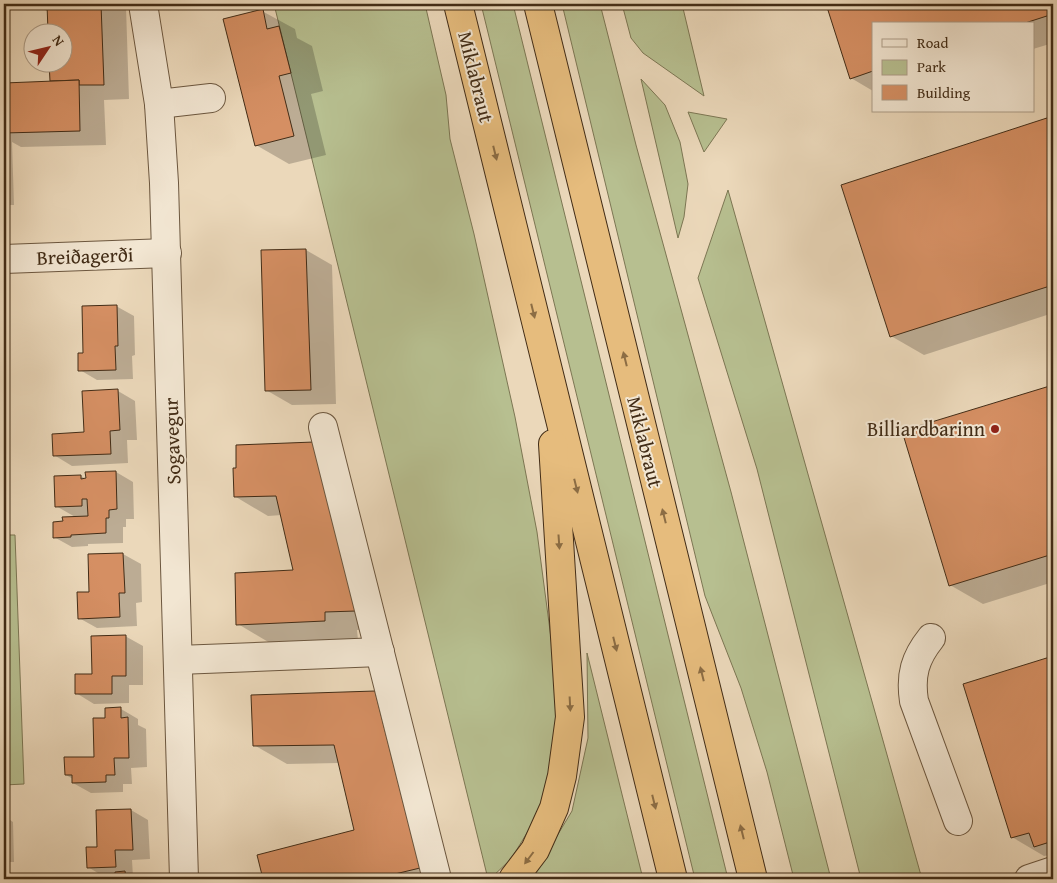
<svg xmlns="http://www.w3.org/2000/svg" width="1057" height="883" font-family="'Gentium Book Plus',serif">
<style>
.green{fill:#b7bf90;stroke:#7c7653}
.shadow{fill:#0003}
.building{fill:#d58f63;stroke:#422c16}
.lines{fill:none;stroke-linecap:round;stroke-linejoin:round}
.minor-casing{stroke:#6c573f;stroke-width:30}
.highway-casing{stroke:#422c16;stroke-width:30}
.minor{stroke:#f2e6d2;stroke-width:28}
.highway{stroke:#e6bc7d;stroke-width:28}
.oneway{fill:#8c6d44}
.poi-dot{fill:#8f2418;stroke:#f2e6d2;stroke-width:2}
.labels{text-anchor:middle;stroke-width:4;stroke-linejoin:round;paint-order:stroke}
.street-label{font-size:20px;fill:#422c16;stroke:#f2e6d2}
.poi-label{font-size:20px;fill:#422c16;stroke:#f2e6d2;text-anchor:end}
</style>
<rect width="100%" height="100%" fill="#ebd8ba"/>
<filter id="stains"><feTurbulence type="fractalNoise" baseFrequency=".004" numOctaves="4"/><feColorMatrix values="0 0 0 0 .2 0 0 0 0 .09 0 0 0 0 .02 0 0 0 .5 -.17"/></filter>
<radialGradient id="worn" r=".72"><stop offset=".6" stop-color="#630" stop-opacity="0"/><stop offset="1" stop-color="#630" stop-opacity=".3"/></radialGradient>
<!-- green -->
<g class="green">
<polygon points="274,4 425,4 446,95 450,139 474,234 515,417 537,532 554,661 559,744 541,810 511,859 490,879 488,879"/>
<polygon points="481,4 513,4 728,879 695,879"/>
<polygon points="562,4 600,4 636,145 731,492 831,879 794,879 767,772 741,688 705,596"/>
<polygon points="622,4 682,4 704,96 643,53 631,38"/>
<polygon points="641,79 665,105 680,142 688,184 684,217 678,238"/>
<polygon points="688,112 727,119 704,152"/>
<polygon points="728,190 922,879 861,879 757,469 698,278"/>
<polygon points="4,535 15,535 24,784 4,785"/>
<polygon points="587,653 643,879 531,879 572,811 588,738"/>
</g>
<!-- shadow -->
<g class="shadow">
<polygon points="33,4 120,4 126,7 129,99 104,100 106,145 21,147 12,142 14,205 4,205 4,84 51,82 51,62 62,62 62,32 50,32 49,12"/>
<polygon points="827,4 1053,4 1053,43 1033,49 1033,24 873,24 873,91 851,78"/>
<polygon points="262,11 295,29 297,38 312,46 323,91 311,94 326,155 289,164 256,145"/>
<polygon points="1053,118 1053,313 924,355 891,336 843,186"/>
<polygon points="306,250 332,265 336,404 292,405 266,390 262,251"/>
<polygon points="116,306 134,316 135,355 132,356 133,379 97,380 80,370 84,354"/>
<polygon points="4,338 5,339 5,383 4,383"/>
<polygon points="1053,386 1053,582 983,604 950,585 904,432"/>
<polygon points="118,391 135,401 137,440 127,440 128,463 72,466 54,455 85,434"/>
<polygon points="314,443 346,462 388,629 357,630 358,640 270,643 238,624 294,571 282,515 268,516 236,497"/>
<polygon points="116,472 133,482 134,519 126,519 126,527 123,527 123,543 88,544 88,546 72,547 54,537 64,522 77,518 56,506 81,476 87,480"/>
<polygon points="123,554 141,564 142,602 136,603 137,626 97,628 79,618 90,593 89,555"/>
<polygon points="125,636 143,646 143,685 129,685 129,703 94,704 76,693"/>
<polygon points="1053,657 1053,857 1050,855 1044,856 1012,837 965,685"/>
<polygon points="374,692 407,711 450,879 264,879 258,856 356,831 339,763 287,764 254,745"/>
<polygon points="121,709 138,719 138,725 146,729 147,767 131,768 132,784 123,784 123,792 91,793 73,783 73,779 66,775 95,758 107,719"/>
<polygon points="131,810 148,820 150,859 132,860 133,877 137,879 106,878 88,867 99,848"/>
<polygon points="4,816 13,822 14,862 4,862"/>
</g>
<!-- building -->
<g class="building">
<polygon points="47,4 101,4 104,85 79,85 79,80 50,81 49,62 62,62 62,32 48,32"/>
<polygon points="826,4 1053,4 1053,14 1022,24 873,24 873,71 850,79"/>
<polygon points="263,9 267,29 279,26 291,73 279,76 294,136 255,146 223,19"/>
<polygon points="79,80 80,131 4,133 4,83"/>
<polygon points="1053,116 1053,285 890,337 841,185"/>
<polygon points="306,249 311,390 265,391 261,250"/>
<polygon points="117,305 118,346 115,346 116,370 78,371 78,353 83,353 82,306"/>
<polygon points="1053,385 1053,554 949,586 902,431"/>
<polygon points="118,389 120,430 110,431 111,454 53,456 52,434 84,432 82,391"/>
<polygon points="314,442 356,611 325,612 325,621 236,625 235,573 293,570 276,496 234,497 233,468 236,468 236,445"/>
<polygon points="116,471 117,509 109,510 109,518 106,518 106,533 71,535 71,537 53,538 53,522 63,521 62,517 88,516 87,499 82,499 82,506 55,507 54,476 81,475 81,479 86,478 85,472"/>
<polygon points="123,553 125,593 119,593 120,617 78,619 77,592 89,592 88,554"/>
<polygon points="126,635 126,676 112,676 112,694 75,694 75,674 92,674 91,636"/>
<polygon points="1053,656 1053,841 1034,847 1029,833 1011,838 963,684"/>
<polygon points="375,691 420,868 374,879 263,879 257,855 354,830 334,745 253,746 251,695"/>
<polygon points="121,707 121,718 128,717 129,758 114,758 115,775 106,775 106,782 72,783 72,775 65,775 64,757 94,757 93,718 105,718 105,708"/>
<polygon points="131,809 133,850 115,850 116,867 87,868 86,847 97,847 96,810"/>
<polygon points="125,871 126,879 115,879 115,872"/>
</g>
<g class="lines">
<defs>
<g id="minor">
<polyline points="143,4 159,104 164,183 184,879"/>
<polyline points="159,104 211,98"/>
<polyline points="4,259 167,253"/>
<polyline points="323,427 436,875"/>
<path d="M931 638C915 658 910 675 914 701L958 821"/>
<polyline points="178,660 380,652"/>
<polyline points="1029,879 1053,871"/>
</g>
<g id="highway">
<polyline points="458,4 673,879"/>
<polyline points="538,4 753,879"/>
<polyline points="513,879 535,850 554,808 562,776 570,717 553,444"/>
</g>
</defs>
<!-- minor casing -->
<use href="#minor" class="minor-casing"/>
<!-- highway casing -->
<use href="#highway" class="highway-casing"/>
<!-- minor -->
<use href="#minor" class="minor"/>
<!-- highway -->
<use href="#highway" class="highway"/>
</g>
<!-- one-way arrows -->
<defs><path id="oneway-solid" d="M-6-.8H1V-3.2L6.5 0L1 3.2V.8H-6Z" transform="scale(1.25)"/></defs>
<g class="oneway">
<use href="#oneway-solid" transform="translate(495 153) rotate(76)"/>
<use href="#oneway-solid" transform="translate(533 311) rotate(76)"/>
<use href="#oneway-solid" transform="translate(625 359) rotate(-104)"/>
<use href="#oneway-solid" transform="translate(576 486) rotate(76)"/>
<use href="#oneway-solid" transform="translate(664 516) rotate(-104)"/>
<use href="#oneway-solid" transform="translate(559 542) rotate(86)"/>
<use href="#oneway-solid" transform="translate(615 644) rotate(76)"/>
<use href="#oneway-solid" transform="translate(702 674) rotate(-104)"/>
<use href="#oneway-solid" transform="translate(570 704) rotate(87)"/>
<use href="#oneway-solid" transform="translate(654 802) rotate(76)"/>
<use href="#oneway-solid" transform="translate(742 832) rotate(-104)"/>
<use href="#oneway-solid" transform="translate(529 858) rotate(127)"/>
</g>
<!-- markers -->
<circle class="poi-dot" cx="995" cy="429" r="5"/>
<g class="labels">
<!-- street labels -->
<g class="street-label">
<text transform="translate(476 77) rotate(76)" y="7">Miklabraut</text>
<text transform="translate(85 256) rotate(-2)" y="7">Breiðagerði</text>
<text transform="translate(172 441) rotate(-92)" y="7">Sogavegur</text>
<text transform="translate(645 442) rotate(76)" y="7">Miklabraut</text>
</g>
<!-- poi labels -->
<g class="poi-label">
<text x="985" y="436">Billiardbarinn</text>
</g>
</g>
<!-- margin -->
<rect width="1057" height="883" fill="none" stroke="#ebd8ba" stroke-width="20"/>
<rect x="5" y="5" width="1047" height="873" fill="none" stroke="#422c16" stroke-width="2.5"/>
<rect x="10" y="10" width="1037" height="863" fill="none" stroke="#422c16"/>
<!-- legend -->
<rect x="872" y="22" width="162" height="90" fill="#f2e6d2" stroke="#ac9c87"/>
<rect x="882" y="39" width="25" height="8" fill="#f2e6d2" stroke="#ac9c87"/>
<text x="917" y="48" font-size="15" fill="#422c16">Road</text>
<rect x="882" y="60" width="25" height="15" fill="#b7bf90" stroke="#ac9c87"/>
<text x="917" y="72" font-size="15" fill="#422c16">Park</text>
<rect x="882" y="85" width="25" height="15" fill="#d58f63" stroke="#ac9c87"/>
<text x="917" y="98" font-size="15" fill="#422c16">Building</text>
<!-- north arrow -->
<g transform="translate(48 48) rotate(55)"><circle r="24" fill="#f2e6d2" stroke="#ac9c87"/>
<path d="M0-4L9 19L0 12L-9 19Z" fill="#8f2418"/>
<text y="-8" font-size="14" font-weight="bold" text-anchor="middle" fill="#422c16">N</text>
</g>
<rect width="100%" height="100%" filter="url(#stains)"/>
<rect width="100%" height="100%" fill="url(#worn)"/>
</svg>
